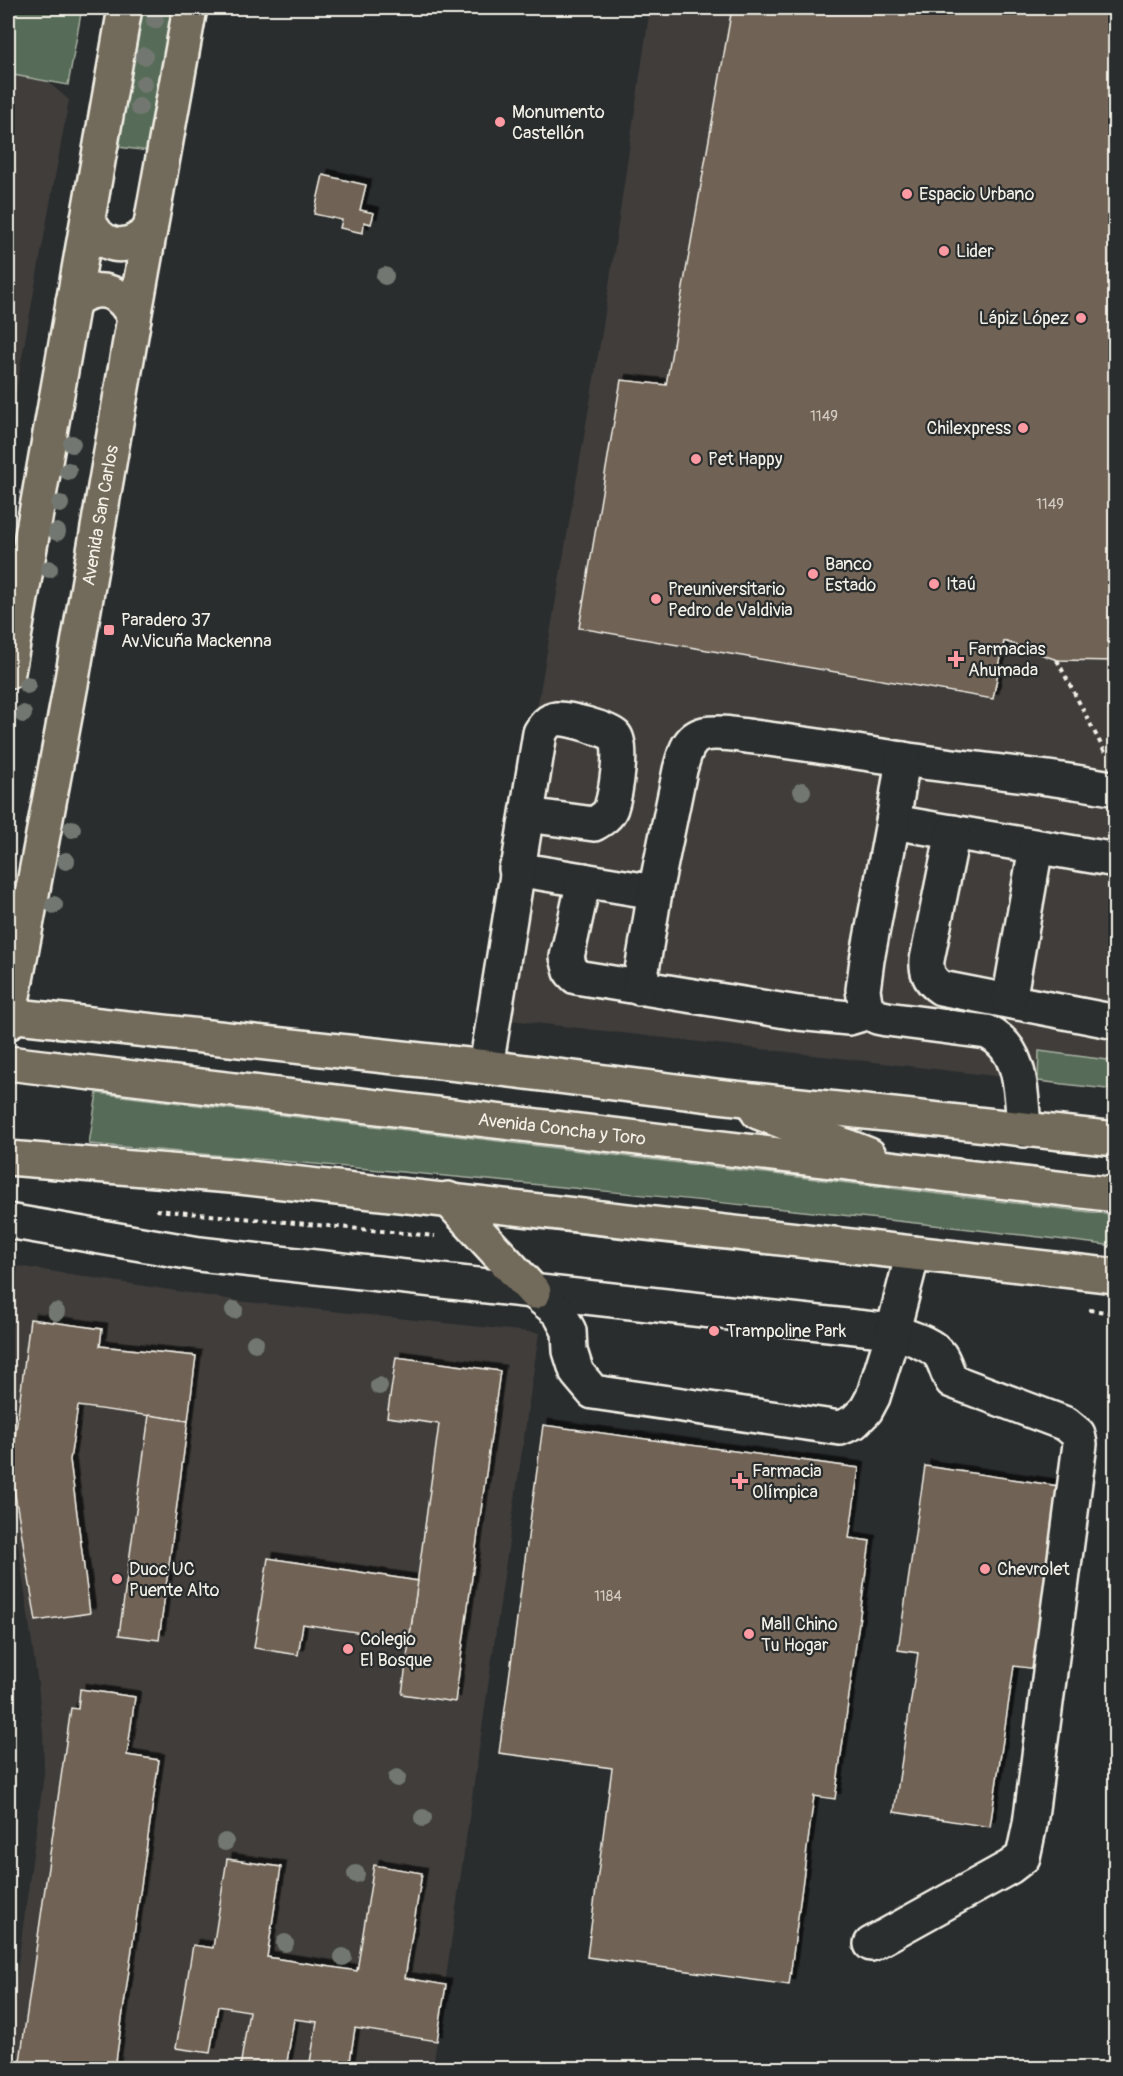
<svg xmlns="http://www.w3.org/2000/svg" width="1123" height="2076" font-family="Pangolin,sans-serif">
<style>
.built{fill:#3f3d3a}
.green{fill:#576c58;stroke:#a6aea0;stroke-width:1.5}
.building{fill:#6f6255;stroke:#f4f1e8;stroke-width:1.5;filter:url(#shadow)}
.lines{fill:none;stroke-linecap:round;stroke-linejoin:round}
.minor-casing{stroke:#f4f1e8;stroke-width:38}
.major-casing{stroke:#f4f1e8;stroke-width:38}
.path{stroke:#f4f1e8;stroke-width:4;stroke-dasharray:4.5 4.5;stroke-linecap:butt}
.minor{stroke:#2a2d2e;stroke-width:33}
.major{stroke:#726b5a;stroke-width:33}
.tree{fill:#727871}
.poi-dot{fill:#ff9aa2;stroke:#2a2d2e;stroke-width:2}
.labels{text-anchor:middle;stroke-width:4.5;stroke-linejoin:round;paint-order:stroke}
.number-label{font-size:15px;fill:#d3cdc3}
.poi-label{font-size:18px;fill:#f4f1e8;stroke:#2a2d2e;text-anchor:start}
.street-label{font-size:18px;fill:#f4f1e8;stroke:#2a2d2e}
</style>
<defs>
<filter id="shadow"><feDropShadow dx="5.5" dy="-5.5" stdDeviation="0" flood-color="#0009"/></filter>
</defs>
<rect width="100%" height="100%" fill="#2a2d2e"/>
<filter id="ink" filterUnits="userSpaceOnUse"><feTurbulence type="fractalNoise" baseFrequency=".0167" numOctaves="2"/><feDisplacementMap in="SourceGraphic" scale="12" xChannelSelector="R" yChannelSelector="G"/><feConvolveMatrix kernelMatrix="1 2 1 2 8 2 1 2 1" color-interpolation-filters="sRGB"/></filter>
<g filter="url(#ink)">
<!-- built -->
<g class="built">
<polygon points="650,8 1115,8 1115,1061 1039,1051 1038,1081 484,1017 603,326"/>
<polygon points="8,74 47,81 69,100 8,434"/>
<polygon points="18,1266 246,1302 539,1333 433,2068 8,2068 8,2036 44,1774 43,1733 38,1685 8,1474 8,1360"/>
</g>
<!-- green -->
<g class="green">
<polygon points="8,8 82,8 68,85 8,74"/>
<polygon points="136,8 174,8 148,151 111,146"/>
<polygon points="1039,1051 1115,1061 1115,1090 1038,1081"/>
<path d="M97 1093 1115 1215V1246C774 1205 431 1174 89 1144Z"/>
</g>
<!-- building -->
<g class="building">
<polygon points="732,8 1116,8 1116,661 1057,660 1004,641 993,699 579,628 621,380 666,385"/>
<polygon points="323,175 366,185 360,210 374,213 371,224 364,222 363,233 340,228 342,220 314,214"/>
<polygon points="30,1319 102,1329 100,1346 196,1356 188,1421 78,1406 70,1460 90,1613 36,1621 11,1470"/>
<polygon points="396,1357 500,1371 455,1702 402,1694 439,1424 387,1417"/>
<polygon points="149,1415 188,1421 159,1640 119,1635"/>
<polygon points="543,1425 859,1468 849,1538 870,1541 835,1799 814,1796 789,1985 587,1957 612,1768 499,1753"/>
<polygon points="925,1466 1072,1488 1045,1670 1014,1666 990,1827 894,1812 918,1653 898,1650"/>
<polygon points="268,1558 418,1581 409,1640 303,1624 298,1655 254,1648"/>
<polygon points="80,1689 135,1697 127,1755 159,1760 115,2068 19,2068 71,1708 78,1709"/>
<polygon points="227,1859 281,1867 267,1957 357,1971 374,1865 422,1873 405,1978 446,1985 437,2041 355,2028 349,2068 309,2068 317,2022 294,2019 286,2068 240,2068 249,2011 218,2006 210,2053 176,2048 193,1945 213,1948"/>
</g>
<g class="lines">
<defs>
<g id="minor">
<polyline points="893,822 1116,860"/>
<path d="M953 832 927 960C926 973 930 981 941 988L1116 1022"/>
<polyline points="516,869 655,892"/>
<path d="M584 880 567 957 571 972 576 977 798 1013 849 1018 859 1015 868 1010 877 1017 887 1019 987 1032C1024 1049 1021 1096 1024 1130"/>
<path d="M639 988 655 892 680 770C684 756 687 738 704 734 720 731 738 735 754 737 804 743 853 752 903 759 974 770 1045 775 1116 789"/>
<polyline points="1009,1001 1036,847"/>
<polyline points="868,1010 865,1002 863,990 867,960 893,822 903,759"/>
<path d="M486 1067 540 733C544 726 548 720 557 719 567 718 608 729 615 736 624 746 615 796 611 808 608 816 601 820 594 824L527 815"/>
<path d="M8 1221 199 1254 892 1331C907 1337 930 1342 940 1355 945 1362 947 1373 952 1381L1066 1424 1078 1434 1080 1444 1030 1824 1023 1857 1010 1867 871 1944"/>
<polyline points="534,1292 559,1312 569,1331 570,1351 577,1373 593,1392 840,1428 854,1422 866,1410 873,1397 889,1346 913,1253"/>
</g>
<g id="major">
<path d="M88 218C99 249 127 253 150 230"/>
<path d="M73 301C98 283 121 289 134 318"/>
<polyline points="8,672 125,8"/>
<polyline points="8,1015 486,1067 717,1096 1116,1139"/>
<path id="s1" d="M8 1023 72 679 134 318 190 8"/>
<path id="s2" d="M8 1063 1116 1195"/>
<polyline points="758,1112 869,1155"/>
<polyline points="8,1158 231,1176 1116,1276"/>
<polyline points="448,1199 534,1292"/>
</g>
</defs>
<!-- minor casing -->
<use href="#minor" class="minor-casing"/>
<!-- major casing -->
<use href="#major" class="major-casing"/>
<!-- path -->
<g class="path">
<polyline points="1057,660 1106,754"/>
<polyline points="156,1210 435,1236"/>
<polyline points="1089,1310 1116,1313"/>
</g>
<!-- minor -->
<use href="#minor" class="minor"/>
<!-- major -->
<use href="#major" class="major"/>
</g>
<!-- trees -->
<g class="tree">
<circle cx="155" cy="20" r="9"/>
<circle cx="144" cy="56" r="9"/>
<circle cx="144" cy="84" r="9"/>
<circle cx="139" cy="107" r="9"/>
<circle cx="385" cy="276" r="9"/>
<circle cx="72" cy="444" r="9"/>
<circle cx="68" cy="471" r="9"/>
<circle cx="60" cy="504" r="9"/>
<circle cx="57" cy="532" r="9"/>
<circle cx="49" cy="569" r="9"/>
<circle cx="27" cy="685" r="9"/>
<circle cx="23" cy="714" r="9"/>
<circle cx="802" cy="791" r="9"/>
<circle cx="72" cy="829" r="9"/>
<circle cx="66" cy="861" r="9"/>
<circle cx="54" cy="905" r="9"/>
<circle cx="234" cy="1310" r="9"/>
<circle cx="56" cy="1312" r="9"/>
<circle cx="255" cy="1343" r="9"/>
<circle cx="379" cy="1386" r="9"/>
<circle cx="397" cy="1778" r="9"/>
<circle cx="423" cy="1818" r="9"/>
<circle cx="225" cy="1842" r="9"/>
<circle cx="356" cy="1874" r="9"/>
<circle cx="285" cy="1943" r="9"/>
<circle cx="343" cy="1957" r="9"/>
</g>
</g>
<!-- markers -->
<g class="poi-dot">
<circle cx="500" cy="122" r="6"/>
<circle cx="907" cy="194" r="6"/>
<circle cx="944" cy="251" r="6"/>
<circle cx="1081" cy="318" r="6"/>
<circle cx="1023" cy="428" r="6"/>
<circle cx="696" cy="459" r="6"/>
<circle cx="813" cy="574" r="6"/>
<circle cx="934" cy="584" r="6"/>
<circle cx="656" cy="599" r="6"/>
<rect x="103" y="624" width="12" height="12" rx="3"/>
<path d="M953 650h6v6h6v6h-6v6h-6v-6h-6v-6h6z"/>
<circle cx="714" cy="1331" r="6"/>
<path d="M737 1472h6v6h6v6h-6v6h-6v-6h-6v-6h6z"/>
<circle cx="985" cy="1569" r="6"/>
<circle cx="117" cy="1579" r="6"/>
<circle cx="749" cy="1634" r="6"/>
<circle cx="348" cy="1649" r="6"/>
</g>
<g class="labels">
<!-- number labels -->
<g class="number-label">
<text x="824" y="421">1149</text>
<text x="1050" y="509">1149</text>
<text x="608" y="1601">1184</text>
</g>
<!-- poi labels -->
<g class="poi-label">
<text x="512" y="118">Monumento<tspan x="512" dy="21">Castellón</tspan></text>
<text x="919" y="200">Espacio Urbano</text>
<text x="956" y="257">Lider</text>
<text x="1069" y="324" text-anchor="end">Lápiz López</text>
<text x="1011" y="434" text-anchor="end">Chilexpress</text>
<text x="708" y="465">Pet Happy</text>
<text x="825" y="570">Banco<tspan x="825" dy="21">Estado</tspan></text>
<text x="946" y="590">Itaú</text>
<text x="668" y="595">Preuniversitario<tspan x="668" dy="21">Pedro de Valdivia</tspan></text>
<text x="121" y="626">Paradero 37<tspan x="121" dy="21">Av.Vicuña Mackenna</tspan></text>
<text x="968" y="655">Farmacias<tspan x="968" dy="21">Ahumada</tspan></text>
<text x="726" y="1337">Trampoline Park</text>
<text x="752" y="1477">Farmacia<tspan x="752" dy="21">Olímpica</tspan></text>
<text x="129" y="1575">Duoc UC<tspan x="129" dy="21">Puente Alto</tspan></text>
<text x="997" y="1575">Chevrolet</text>
<text x="761" y="1630">Mall Chino<tspan x="761" dy="21">Tu Hogar</tspan></text>
<text x="360" y="1645">Colegio<tspan x="360" dy="21">El Bosque</tspan></text>
</g>
<!-- street labels -->
<g class="street-label">
<text dy="6" stroke="none"><textPath href="#s1" startOffset="516">Avenida San Carlos</textPath></text>
<text dy="6" stroke="none"><textPath href="#s2" startOffset="558">Avenida Concha y Toro</textPath></text>
</g>
</g>
<!-- margin -->
<rect width="1123" height="2076" fill="none" stroke="#2a2d2e" stroke-width="30"/>
<rect x="15" y="15" width="1093" height="2046" fill="none" stroke="#f4f1e8" stroke-width="2" filter="url(#ink)"/>
</svg>
